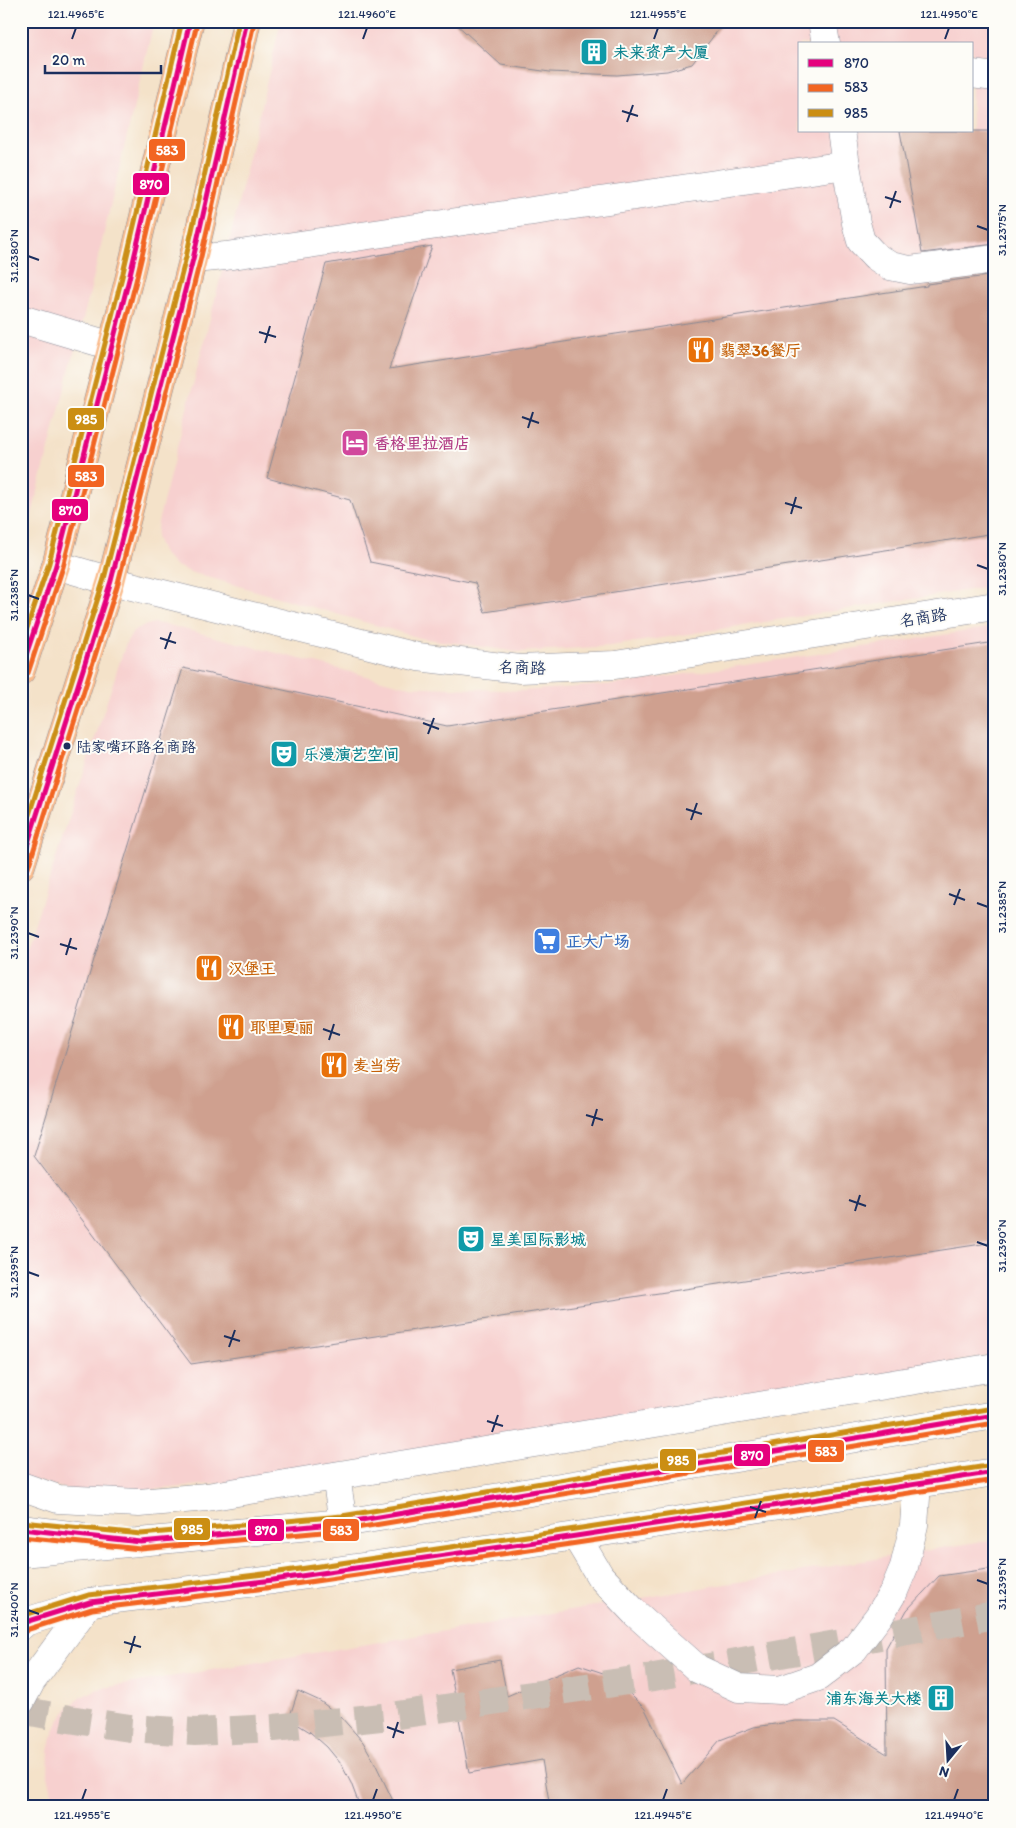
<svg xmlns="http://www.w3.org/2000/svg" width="1016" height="1828" font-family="Itim,'LXGW WenKai TC',sans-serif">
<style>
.built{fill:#f7d0cf;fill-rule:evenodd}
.building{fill:#cfa08f}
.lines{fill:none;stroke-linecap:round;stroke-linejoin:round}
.highway-tunnel{stroke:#c9beb4;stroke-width:28;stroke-dasharray:28 14;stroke-linecap:butt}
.minor-casing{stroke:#888894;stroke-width:29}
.major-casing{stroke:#888894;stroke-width:29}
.minor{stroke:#fff;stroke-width:28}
.major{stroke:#fabb8c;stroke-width:28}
.bus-1-casing{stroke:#fdfcf7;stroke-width:9}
.bus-2-casing{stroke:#fdfcf7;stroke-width:9}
.bus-3-casing{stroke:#fdfcf7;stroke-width:9}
.bus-1{stroke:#e5007d;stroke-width:5}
.bus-2{stroke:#f26522;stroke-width:5}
.bus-3{stroke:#cb8e13;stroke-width:5}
.ticks{fill:none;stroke:#1b2f5e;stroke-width:2}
.bus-dot{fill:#1b2f5e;stroke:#fdfcf7;stroke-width:2}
.labels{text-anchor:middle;stroke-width:4;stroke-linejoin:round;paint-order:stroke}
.bus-label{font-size:15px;fill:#1b2f5e;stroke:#fdfcf7;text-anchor:start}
.culture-label{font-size:16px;font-weight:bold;fill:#0d838f;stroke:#fdfcf7;text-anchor:start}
.food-label{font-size:16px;font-weight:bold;fill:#c56008;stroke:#fdfcf7;text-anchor:start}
.hotel-label{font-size:16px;font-weight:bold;fill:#b23c85;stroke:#fdfcf7;text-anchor:start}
.street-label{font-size:16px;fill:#1b2f5e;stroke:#fdfcf7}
.shop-label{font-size:16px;font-weight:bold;fill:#366cbe;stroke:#fdfcf7;text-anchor:start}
.line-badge{stroke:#fdfcf7;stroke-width:2}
.badge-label{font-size:14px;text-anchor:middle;font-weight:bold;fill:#fff}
.neatline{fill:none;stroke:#1b2f5e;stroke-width:2}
.ticks-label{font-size:12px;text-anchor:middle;fill:#1b2f5e}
</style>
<rect width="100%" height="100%" fill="#fdfcf7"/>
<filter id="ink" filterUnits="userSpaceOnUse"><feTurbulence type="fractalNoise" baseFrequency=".02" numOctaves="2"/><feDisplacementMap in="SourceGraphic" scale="10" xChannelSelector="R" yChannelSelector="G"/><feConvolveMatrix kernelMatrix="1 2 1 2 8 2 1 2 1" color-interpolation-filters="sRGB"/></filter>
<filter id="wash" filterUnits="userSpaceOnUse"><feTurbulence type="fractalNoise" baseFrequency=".0096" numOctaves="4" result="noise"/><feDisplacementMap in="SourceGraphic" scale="20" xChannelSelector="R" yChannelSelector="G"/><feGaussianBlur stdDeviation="1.12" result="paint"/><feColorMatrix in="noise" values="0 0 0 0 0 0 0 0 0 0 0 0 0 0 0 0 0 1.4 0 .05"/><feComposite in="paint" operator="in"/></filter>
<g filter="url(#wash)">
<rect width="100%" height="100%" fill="#f4e2c9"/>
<!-- built -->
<g class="built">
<polygon points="21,21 154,21 90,292 29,525 21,550"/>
<path d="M281 21H995V586L611 646 519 652 420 638 190 572 174 565 162 552 156 537 158 522 226 256ZM800 44H972V131H800Z"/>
<polygon points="154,623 168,625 405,686 522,691 620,684 995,627 995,1355 242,1481 139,1491 74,1491 21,1477 21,965 126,643 133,631 143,626"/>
<polygon points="995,1539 995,1807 55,1807 48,1775 49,1751 52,1737 57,1724 67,1709 81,1697 98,1689"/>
</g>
<g id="blocks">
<!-- building -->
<g class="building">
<polygon points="453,21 725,21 692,64 667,71 617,75 550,72 501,65"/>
<polygon points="900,131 995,131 995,244 922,253"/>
<polygon points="432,246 389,369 927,286 927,284 995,275 995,533 485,612 475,583 370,562 350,500 267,478 326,264"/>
<polygon points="995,642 995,1242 191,1364 34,1156 183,668 447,726"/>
<polygon points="995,1568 995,1807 550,1807 542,1760 469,1773 450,1669 500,1660 507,1696 579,1665 612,1676 645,1709 682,1784 720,1740 754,1727 796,1721 834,1721 887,1754 886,1648 907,1610 939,1576"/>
<polygon points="298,1691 320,1701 341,1717 363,1742 374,1761 396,1807 360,1807 351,1783 341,1764 327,1747 310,1732 289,1719"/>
</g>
</g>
</g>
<g filter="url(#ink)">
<use href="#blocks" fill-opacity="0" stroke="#888894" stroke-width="1"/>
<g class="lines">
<!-- highway-tunnel -->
<polyline class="highway-tunnel" points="21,1710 69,1719 130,1728 195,1732 274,1728 391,1716 654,1677 995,1615"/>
<defs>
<g id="minor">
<polyline points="822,21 826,44"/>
<polyline points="972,74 995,77"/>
<polyline points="846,165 856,223 861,241 875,256 890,266 910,270 995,259"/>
<polyline points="193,259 226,256 846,165 841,131"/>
<polyline points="21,319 112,346"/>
<polyline points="56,565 111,581 418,657 520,669 615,665 995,606"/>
<polyline points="336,1476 343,1523"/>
<polyline points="21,1486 58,1499 139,1503 207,1497 995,1367"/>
<polyline points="21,1529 78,1536"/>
<polyline points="576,1536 600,1576 635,1613 698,1669 739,1688 780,1690 818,1677 854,1649 879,1616 894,1591 904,1567 914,1525 917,1484"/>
<polyline points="21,1553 343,1523 995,1415"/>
<polyline points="21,1626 25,1622 90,1602 273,1580 576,1536 995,1472"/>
<polyline points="21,1701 31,1682 90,1602"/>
</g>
<g id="major">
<polyline points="21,671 56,565 129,279 190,21"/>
<polyline points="21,866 111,581 193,259 247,21"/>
</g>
</defs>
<!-- minor casing -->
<use href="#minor" class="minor-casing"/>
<!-- major casing -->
<use href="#major" class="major-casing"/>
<!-- minor -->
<use href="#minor" class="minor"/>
<!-- major -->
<use href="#major" class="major"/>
<defs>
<g id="bus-1">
<polyline points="21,670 56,565 129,279 190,21"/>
<polyline points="21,865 111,581 193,259 247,21"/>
<polyline points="21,1529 141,1542 343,1523 995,1415"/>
<polyline points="21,1626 25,1622 90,1602 273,1580 576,1536 995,1472"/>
</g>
<g id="bus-2">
<polyline points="28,673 63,567 136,281 197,23"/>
<polyline points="28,868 118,583 200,261 254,23"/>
<polyline points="21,1537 141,1549 344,1530 995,1423"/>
<polyline points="26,1631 29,1629 92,1609 274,1587 577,1543 995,1480"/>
</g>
<g id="bus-3">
<polyline points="21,646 49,563 122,277 182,21"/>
<polyline points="21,840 104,579 186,257 239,21"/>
<polyline points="22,1522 141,1534 342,1516 994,1408"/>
<polyline points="21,1616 89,1595 272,1573 575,1529 994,1465"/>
</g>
</defs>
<!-- bus-1 casing -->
<use href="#bus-1" class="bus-1-casing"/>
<!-- bus-2 casing -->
<use href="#bus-2" class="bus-2-casing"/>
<!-- bus-3 casing -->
<use href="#bus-3" class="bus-3-casing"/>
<!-- bus-1 -->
<use href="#bus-1" class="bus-1"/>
<!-- bus-2 -->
<use href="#bus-2" class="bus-2"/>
<!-- bus-3 -->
<use href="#bus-3" class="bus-3"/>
</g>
</g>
<!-- ticks -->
<path class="ticks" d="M72 39 76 28M363 39 367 28M654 39 658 28M945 39 949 28M622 111 638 116M627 122 633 105M885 197 901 202M890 208 896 191M977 226 988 230M28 256 39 260M259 332 276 337M265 343 270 326M522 417 539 423M528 428 533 412M785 503 802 508M791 514 796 497M977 565 988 569M28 595 39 599M160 638 176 643M165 649 171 632M423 723 439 729M428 734 434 718M686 809 702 814M691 820 697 803M949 894 965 900M977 903 988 907M954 905 960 889M28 933 39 937M60 944 77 949M66 955 71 938M323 1029 340 1035M329 1040 334 1024M586 1115 603 1120M592 1126 597 1109M849 1200 866 1206M855 1211 860 1195M977 1242 988 1246M28 1272 39 1276M224 1336 240 1341M229 1347 235 1330M487 1421 503 1426M492 1432 498 1415M750 1507 766 1512M755 1518 761 1501M977 1580 988 1584M28 1610 39 1614M124 1642 141 1647M130 1653 135 1636M387 1727 404 1733M393 1738 398 1722M82 1800 86 1789M373 1800 377 1789M663 1800 667 1789M954 1800 958 1789"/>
<!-- icons -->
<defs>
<symbol id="building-square" viewBox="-11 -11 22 22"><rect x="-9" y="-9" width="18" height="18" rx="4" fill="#0f9aa8" stroke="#fdfcf7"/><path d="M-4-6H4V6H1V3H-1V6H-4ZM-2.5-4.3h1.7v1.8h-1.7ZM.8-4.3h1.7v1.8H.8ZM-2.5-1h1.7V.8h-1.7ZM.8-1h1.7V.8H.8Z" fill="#fff"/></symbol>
<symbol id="restaurant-square" viewBox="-11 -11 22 22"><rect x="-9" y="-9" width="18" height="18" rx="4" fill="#e8710a" stroke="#fdfcf7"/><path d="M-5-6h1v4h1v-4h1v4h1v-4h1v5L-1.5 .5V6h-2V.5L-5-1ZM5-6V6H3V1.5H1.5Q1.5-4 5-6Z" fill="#fff"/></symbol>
<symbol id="hotel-square" viewBox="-11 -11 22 22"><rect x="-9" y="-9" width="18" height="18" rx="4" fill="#d1479c" stroke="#fdfcf7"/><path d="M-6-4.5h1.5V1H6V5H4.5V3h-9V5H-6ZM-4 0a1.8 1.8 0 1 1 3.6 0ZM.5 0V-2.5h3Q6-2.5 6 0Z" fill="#fff"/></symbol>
<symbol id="theatre-square" viewBox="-11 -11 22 22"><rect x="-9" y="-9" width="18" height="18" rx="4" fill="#0f9aa8" stroke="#fdfcf7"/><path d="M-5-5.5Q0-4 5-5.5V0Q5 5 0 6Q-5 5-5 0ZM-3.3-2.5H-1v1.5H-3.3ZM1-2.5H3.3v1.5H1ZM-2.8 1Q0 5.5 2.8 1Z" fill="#fff"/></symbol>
<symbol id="supermarket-square" viewBox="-11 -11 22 22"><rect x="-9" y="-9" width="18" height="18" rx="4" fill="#3f7fe0" stroke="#fdfcf7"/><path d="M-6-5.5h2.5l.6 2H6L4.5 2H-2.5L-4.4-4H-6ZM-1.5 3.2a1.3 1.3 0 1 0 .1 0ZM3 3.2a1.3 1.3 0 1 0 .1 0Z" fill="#fff"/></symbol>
</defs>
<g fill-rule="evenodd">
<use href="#building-square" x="578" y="36" width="32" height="32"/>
<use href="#restaurant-square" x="685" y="334" width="32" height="32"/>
<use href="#hotel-square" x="339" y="427" width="32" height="32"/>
<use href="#theatre-square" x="268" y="738" width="32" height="32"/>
<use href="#supermarket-square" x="531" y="925" width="32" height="32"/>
<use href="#restaurant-square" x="193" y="952" width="32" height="32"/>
<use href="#restaurant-square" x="215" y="1011" width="32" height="32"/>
<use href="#restaurant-square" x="318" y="1049" width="32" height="32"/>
<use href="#theatre-square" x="455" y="1223" width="32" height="32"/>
<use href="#building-square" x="925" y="1682" width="32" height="32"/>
</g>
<!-- markers -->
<circle class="bus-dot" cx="67" cy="746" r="4.5"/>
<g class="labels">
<!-- bus labels -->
<g class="bus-label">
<text x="76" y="752">陆家嘴环路名商路</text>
</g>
<!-- culture labels -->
<g class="culture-label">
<text x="613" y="58">未来资产大厦</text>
<text x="303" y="760">乐漫演艺空间</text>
<text x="490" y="1245">星美国际影城</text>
<text x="922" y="1704" text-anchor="end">浦东海关大楼</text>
</g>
<!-- food labels -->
<g class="food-label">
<text x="720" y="356">翡翠36餐厅</text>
<text x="228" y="974">汉堡王</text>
<text x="250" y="1033">耶里夏丽</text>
<text x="353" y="1071">麦当劳</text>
</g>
<!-- hotel labels -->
<g class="hotel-label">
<text x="374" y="449">香格里拉酒店</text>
</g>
<!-- street labels -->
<g class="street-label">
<text transform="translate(923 617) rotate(-9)" y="6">名商路</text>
<text transform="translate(522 667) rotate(2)" y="6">名商路</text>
</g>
<!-- shop labels -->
<g class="shop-label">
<text x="566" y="947">正大广场</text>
</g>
</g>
<g class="line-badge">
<rect x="148" y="138" width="38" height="24" rx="5" fill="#f26522"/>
<rect x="132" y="172" width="38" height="24" rx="5" fill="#e5007d"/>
<rect x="67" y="407" width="38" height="24" rx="5" fill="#cb8e13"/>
<rect x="67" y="464" width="38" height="24" rx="5" fill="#f26522"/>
<rect x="51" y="498" width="38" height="24" rx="5" fill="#e5007d"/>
<rect x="807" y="1439" width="38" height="24" rx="5" fill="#f26522"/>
<rect x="733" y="1443" width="38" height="24" rx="5" fill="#e5007d"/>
<rect x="659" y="1448" width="38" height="24" rx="5" fill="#cb8e13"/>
<rect x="173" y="1517" width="38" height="24" rx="5" fill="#cb8e13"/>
<rect x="247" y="1518" width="38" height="24" rx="5" fill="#e5007d"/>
<rect x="322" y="1518" width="38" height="24" rx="5" fill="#f26522"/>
</g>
<g class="badge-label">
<text x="167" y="155">583</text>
<text x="151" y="189">870</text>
<text x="86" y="424">985</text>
<text x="86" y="481">583</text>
<text x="70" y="515">870</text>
<text x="826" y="1456">583</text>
<text x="752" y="1460">870</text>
<text x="678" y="1465">985</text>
<text x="192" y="1534">985</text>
<text x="266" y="1535">870</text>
<text x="341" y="1535">583</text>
</g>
<!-- margin -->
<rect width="1016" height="1828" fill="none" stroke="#fdfcf7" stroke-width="55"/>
<!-- legend -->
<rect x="798" y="42" width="175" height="90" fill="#fdfcf7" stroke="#a3aaba"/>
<rect x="808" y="59" width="25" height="8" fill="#e5007d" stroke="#a3aaba"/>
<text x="844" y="68" font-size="15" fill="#1b2f5e">870</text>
<rect x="808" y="84" width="25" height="8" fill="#f26522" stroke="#a3aaba"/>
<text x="844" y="92" font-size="15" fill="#1b2f5e">583</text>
<rect x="808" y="109" width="25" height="8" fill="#cb8e13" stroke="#a3aaba"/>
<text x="844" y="118" font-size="15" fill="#1b2f5e">985</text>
<!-- north arrow -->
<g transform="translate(948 1760) rotate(198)" stroke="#fdfcf7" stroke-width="4" paint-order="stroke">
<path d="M0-4L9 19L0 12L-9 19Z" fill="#1b2f5e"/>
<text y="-8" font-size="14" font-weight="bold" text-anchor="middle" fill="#1b2f5e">N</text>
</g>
<!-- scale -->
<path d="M45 65v8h116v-8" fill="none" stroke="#1b2f5e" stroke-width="2.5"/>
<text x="52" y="65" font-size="15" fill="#1b2f5e" stroke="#fdfcf7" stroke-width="4" paint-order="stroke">20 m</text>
<rect x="28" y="28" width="960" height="1772" class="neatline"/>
<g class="ticks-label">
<text x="76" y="18">121.4965°E</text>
<text x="367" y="18">121.4960°E</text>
<text x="658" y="18">121.4955°E</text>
<text x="949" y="18">121.4950°E</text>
<text transform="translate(1002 230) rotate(-90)" y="4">31.2375°N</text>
<text transform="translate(14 256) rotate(-90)" y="4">31.2380°N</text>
<text transform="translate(1002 569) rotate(-90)" y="4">31.2380°N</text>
<text transform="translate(14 595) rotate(-90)" y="4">31.2385°N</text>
<text transform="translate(1002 907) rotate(-90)" y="4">31.2385°N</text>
<text transform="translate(14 933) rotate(-90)" y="4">31.2390°N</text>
<text transform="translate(1002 1246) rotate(-90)" y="4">31.2390°N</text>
<text transform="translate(14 1272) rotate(-90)" y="4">31.2395°N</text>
<text transform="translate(1002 1584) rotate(-90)" y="4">31.2395°N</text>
<text transform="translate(14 1610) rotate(-90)" y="4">31.2400°N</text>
<text x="82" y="1819">121.4955°E</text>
<text x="373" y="1819">121.4950°E</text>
<text x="663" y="1819">121.4945°E</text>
<text x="954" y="1819">121.4940°E</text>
</g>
</svg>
